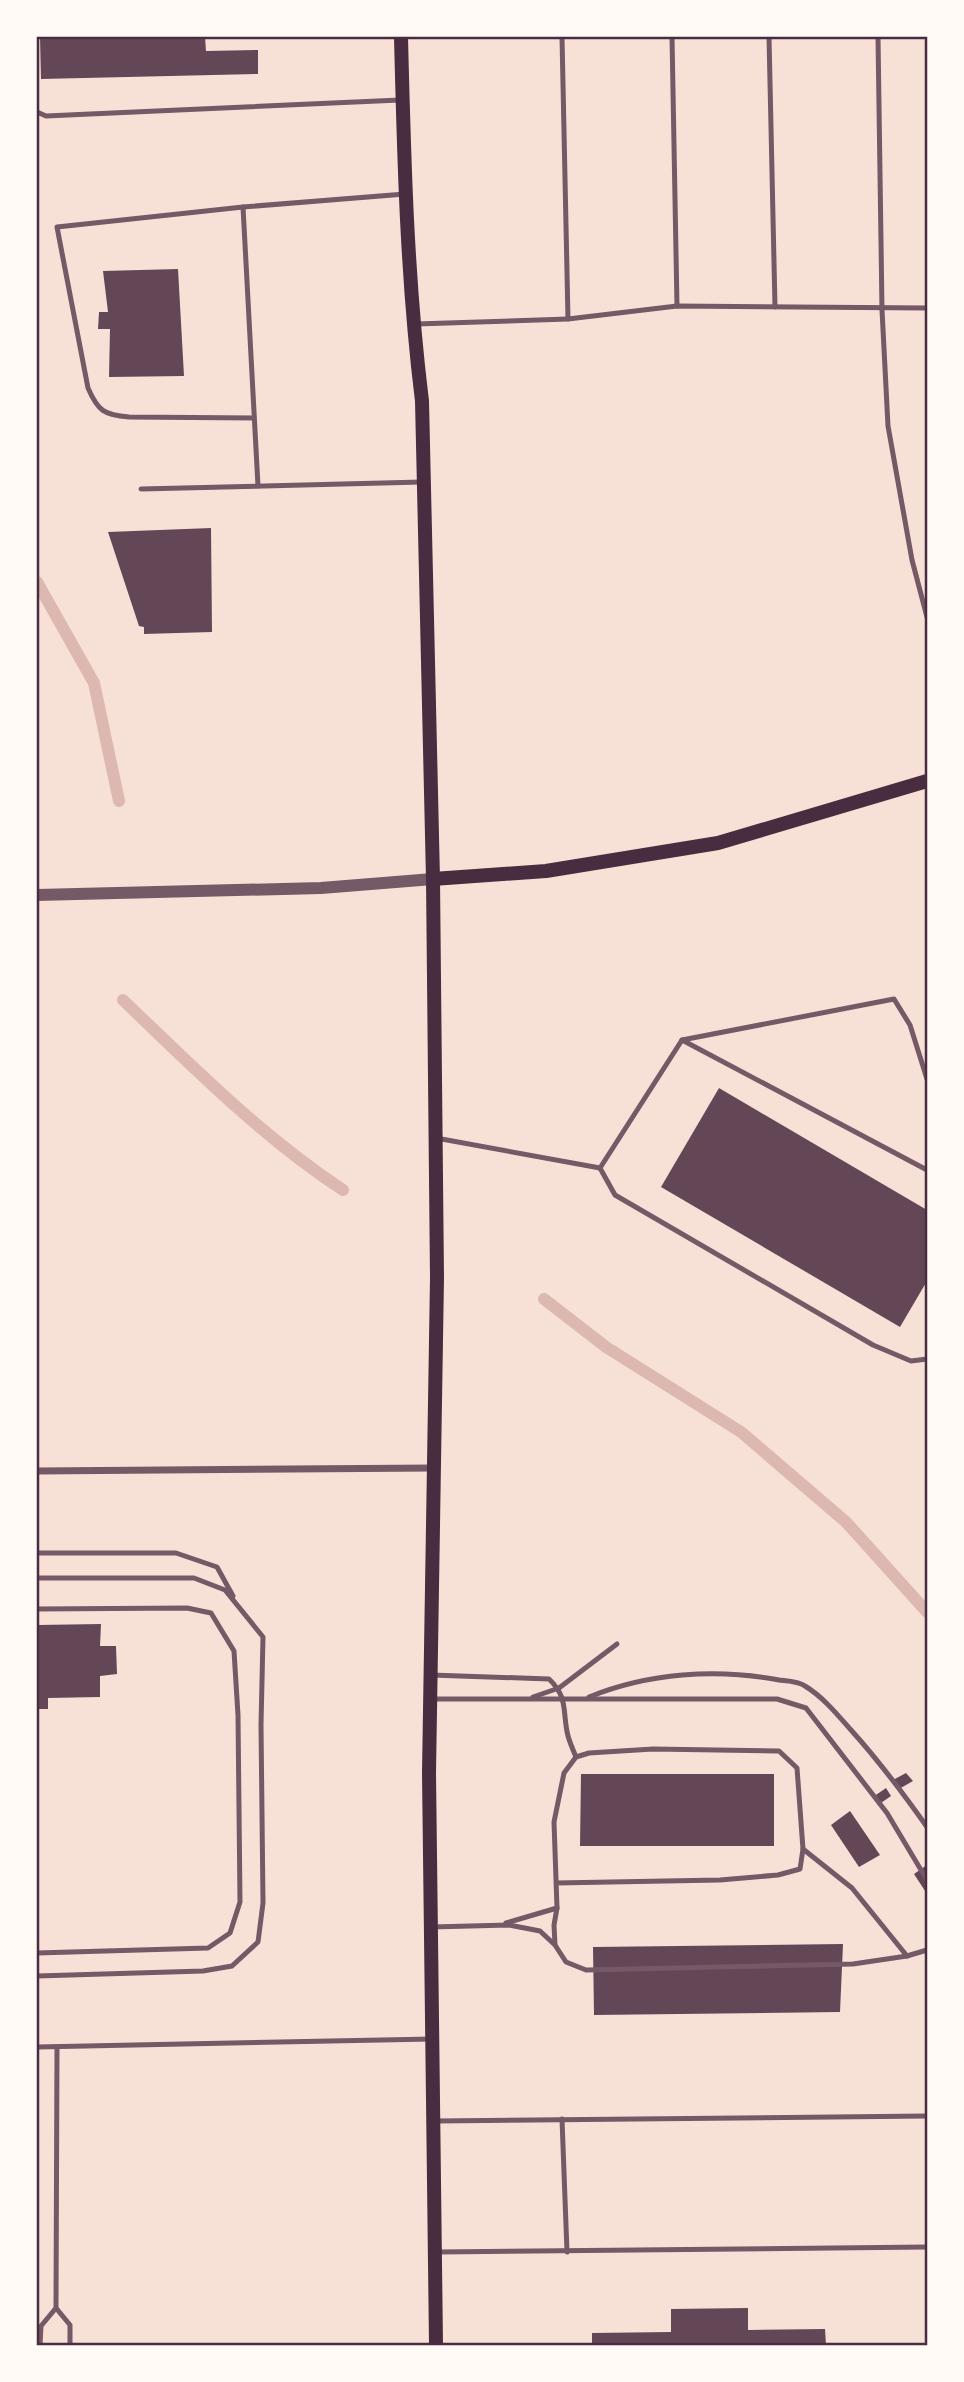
<svg xmlns="http://www.w3.org/2000/svg" width="964" height="2382" font-family="'DejaVu Sans',sans-serif">
<style>
.lines{fill:none;stroke-linecap:round;stroke-linejoin:round}
.stream{stroke:#dcb8b0;stroke-width:12}
.building{fill:#644757}
.service{stroke:#755966;stroke-width:5}
.minor{stroke:#755966;stroke-width:7}
.tertiary{stroke:#755966;stroke-width:12}
.secondary{stroke:#4a2c40;stroke-width:14}
.neatline{fill:none;stroke:#4a2c40;stroke-width:2.5}
</style>
<rect width="100%" height="100%" fill="#f7e1d7"/>
<g class="lines">
<!-- stream -->
<g class="stream">
<polyline points="37,582 94,683 119,801"/>
<path d="M123 1000C193 1067 261 1136 343 1190"/>
<polyline points="544,1299 606,1347 741,1432 846,1522 927,1612"/>
</g>
</g>
<!-- building -->
<g class="building">
<polygon points="40,37 205,37 206,51 258,50 258,74 41,79"/>
<polygon points="178,269 184,376 109,377 110,329 98,329 99,312 108,312 103,271"/>
<polygon points="211,528 212,632 144,634 144,627 139,626 108,532"/>
<polygon points="719,1088 927,1210 927,1281 900,1327 661,1187"/>
<polygon points="101,1624 100,1646 116,1646 117,1674 100,1676 100,1697 48,1698 48,1709 37,1709 37,1625"/>
<polygon points="906,1773 913,1781 899,1789 893,1780"/>
<polygon points="581,1774 774,1774 774,1846 580,1846"/>
<polygon points="886,1788 891,1796 878,1805 873,1797"/>
<polygon points="850,1811 880,1855 859,1867 831,1825"/>
<polygon points="927,1865 927,1894 914,1874"/>
<polygon points="843,1944 840,2012 594,2015 593,1947"/>
<polygon points="748,2308 748,2330 825,2329 826,2345 592,2345 592,2333 671,2332 671,2309"/>
</g>
<g class="lines">
<!-- service -->
<g class="service">
<polyline points="562,37 568,319 677,306 927,308"/>
<polyline points="672,37 677,306"/>
<polyline points="769,37 775,307"/>
<polyline points="878,37 882,310 888,426 912,560 927,617"/>
<polyline points="37,112 46,116 400,100"/>
<polyline points="243,207 258,486"/>
<polyline points="416,324 568,319"/>
<path d="M254 418 129 417C104 415 98 411 88 388L57 227 243 207 405 194"/>
<polyline points="141,489 422,482"/>
<polyline points="682,1040 894,999 910,1025 927,1079"/>
<polyline points="436,1138 600,1168"/>
<polyline points="927,1170 682,1040 600,1168 615,1195 873,1345 911,1361 927,1359"/>
<polyline points="37,1553 176,1553 217,1567 233,1596"/>
<polyline points="37,1578 194,1578 225,1590 263,1637 261,1725 263,1903 258,1942 232,1966 203,1971 37,1976"/>
<polyline points="37,1609 187,1608 211,1613 234,1651 238,1715 240,1902 230,1933 208,1948 37,1953"/>
<path d="M431 1675 549 1679C569 1698 562 1712 568 1736 570 1743 573 1750 576 1757"/>
<polyline points="533,1697 559,1688 617,1644"/>
<path d="M589 1697C648 1673 716 1668 779 1680 787 1681 798 1681 805 1686 823 1697 837 1714 851 1730 879 1761 903 1793 927 1827"/>
<polyline points="433,1699 777,1699 806,1708 887,1813 927,1880"/>
<polyline points="803,1849 852,1888 907,1956"/>
<polyline points="506,1923 557,1908"/>
<polyline points="431,1927 509,1925 540,1931 555,1945 566,1962 586,1970 853,1964 907,1956 927,1950"/>
<polyline points="555,1945 554,1925 557,1908 554,1822 564,1773 576,1757 589,1753 653,1749 779,1751 797,1768 803,1849 800,1869 778,1875 720,1880 556,1883"/>
<polyline points="37,2047 432,2039"/>
<polyline points="562,2119 567,2252"/>
<polyline points="436,2121 927,2116"/>
<polyline points="438,2252 927,2247"/>
<polyline points="56,2308 70,2325 70,2345"/>
<polyline points="40,2345 41,2326 56,2308 57,2047"/>
</g>
<!-- minor -->
<polyline class="minor" points="37,1471 434,1468"/>
<!-- tertiary -->
<polyline class="tertiary" points="37,895 321,888 433,879"/>
<!-- secondary -->
<g class="secondary">
<path d="M401 37C404 159 407 280 422 401L433 879 437 1278 429 1773 436 2345"/>
<polyline points="433,879 546,871 718,843 927,781"/>
</g>
</g>
<!-- border -->
<rect width="964" height="2382" fill="none" stroke="#fffaf5" stroke-width="77"/>
<rect x="38" y="38" width="888" height="2306" class="neatline"/>
</svg>
